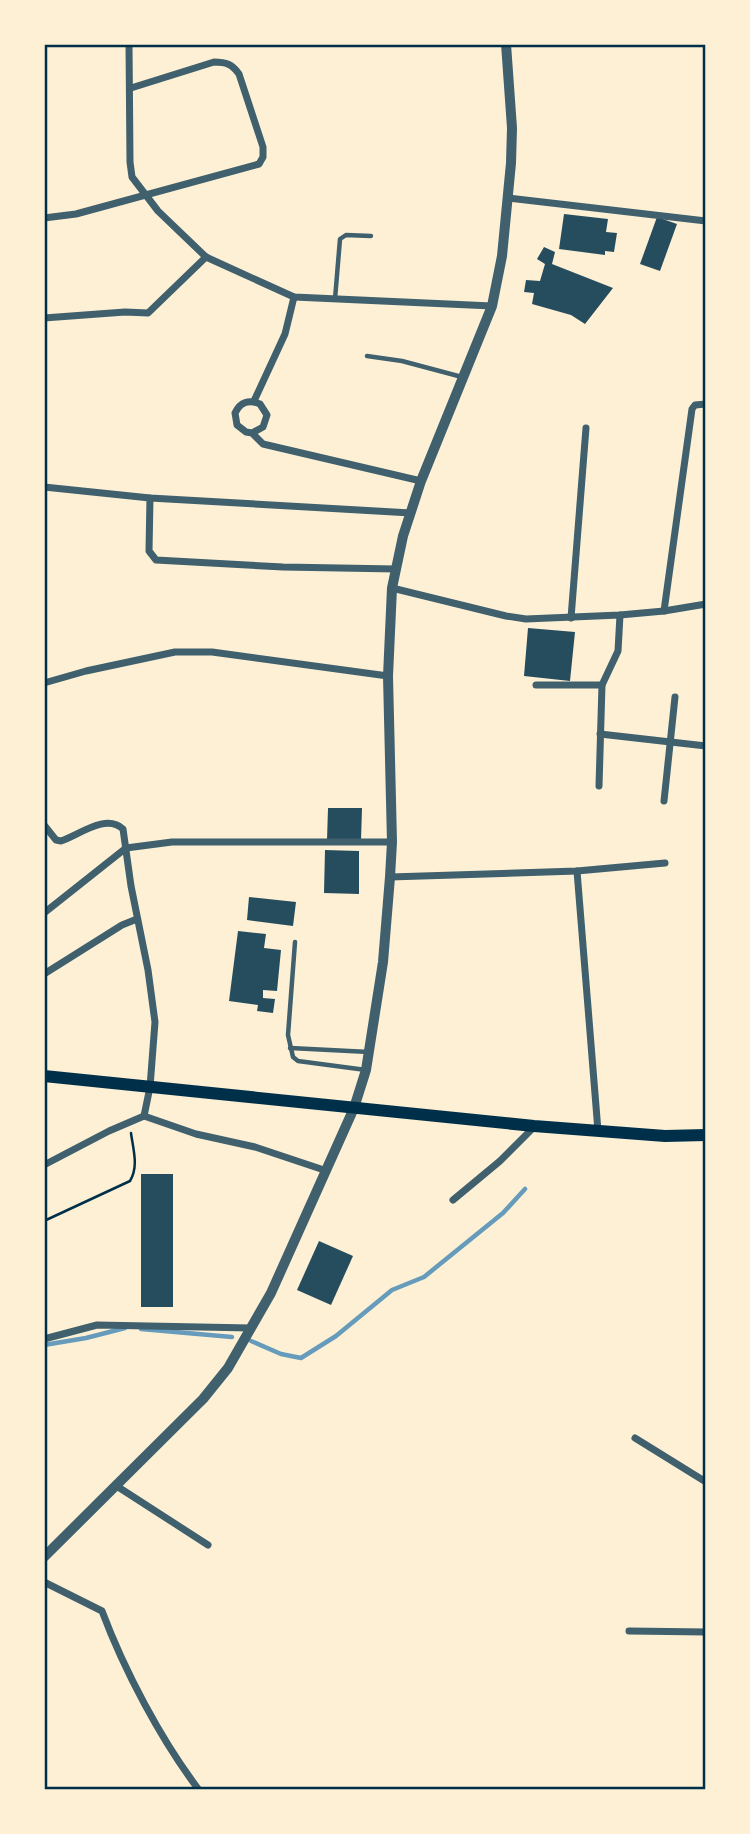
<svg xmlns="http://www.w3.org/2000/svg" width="750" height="1834" font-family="Barlow,sans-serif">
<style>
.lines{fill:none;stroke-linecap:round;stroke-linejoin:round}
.stream{stroke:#669bbc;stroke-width:4.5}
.building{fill:#264d5e}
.path{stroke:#003049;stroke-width:2.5}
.service{stroke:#3f606c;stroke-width:4.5}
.minor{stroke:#3f606c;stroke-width:7}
.tertiary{stroke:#3f606c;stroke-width:10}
.secondary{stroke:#003049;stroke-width:12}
.neatline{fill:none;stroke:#003049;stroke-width:2.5}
</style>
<rect width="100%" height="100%" fill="#fdf0d5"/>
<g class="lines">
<!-- stream -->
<g class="stream">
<polyline points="141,1329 232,1337"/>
<polyline points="251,1341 281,1354 301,1358 336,1336 392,1290 424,1277 503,1213 525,1189"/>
<polyline points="44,1345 86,1338 125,1328"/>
</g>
</g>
<!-- building -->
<g class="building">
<polygon points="564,214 608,219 606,232 617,233 614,252 605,251 605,255 559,249"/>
<polygon points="657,217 677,224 660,271 640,264"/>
<polygon points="544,247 555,252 552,264 613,288 585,324 571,315 532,304 534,293 524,292 526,280 540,281 545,264 537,259"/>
<polygon points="528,628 575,632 570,681 524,676"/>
<polygon points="328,808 362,808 361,841 327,840"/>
<polygon points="325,850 359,851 359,894 324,893"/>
<polygon points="249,897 296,902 293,926 247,920"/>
<polygon points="238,931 266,934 264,948 281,950 277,991 263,990 263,998 275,999 273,1013 257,1011 258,1005 229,1001"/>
<rect x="141" y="1174" width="32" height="133"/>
<polygon points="319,1241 353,1256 331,1305 297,1290"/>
</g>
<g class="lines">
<!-- path -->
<path class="path" d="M44 1221 130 1181C139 1166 133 1149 131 1133"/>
<!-- service -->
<g class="service">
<polyline points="335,299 340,239 346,235 371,236"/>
<polyline points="367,356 402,361 462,377"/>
<polyline points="295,942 288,1035 293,1057 298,1061 366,1070"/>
<polyline points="290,1048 369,1052"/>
</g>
<!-- minor -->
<g class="minor">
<polyline points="129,44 130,162 132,177 158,211 206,257 294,297 492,306"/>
<polyline points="508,198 706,221"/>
<path d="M44 218 76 214 259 164 263 157V147L239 74C232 64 226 62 214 62L131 88"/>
<polyline points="44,318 125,312 148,313 206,257"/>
<polyline points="254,401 285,334 294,297"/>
<path d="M252 433 263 427 267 415 260 404C249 399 240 402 235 413L237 425 246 432 252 433 263 444 421 481"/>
<polyline points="44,487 150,498 411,513"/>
<polyline points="150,498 149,551 156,560 283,567 396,569"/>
<polyline points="392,588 506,616 526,619 620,615 664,611 706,604"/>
<polyline points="664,611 692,409 695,405 706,404"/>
<polyline points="571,618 586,428"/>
<polyline points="44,683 86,671 175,652 212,652 388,676"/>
<polyline points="536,685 602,685"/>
<polyline points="600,734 706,746"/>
<polyline points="599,786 602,685 618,651 620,615"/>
<polyline points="664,801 675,697"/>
<path d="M44 825 56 840 61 841C79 835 106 813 123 829L131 886 148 970 155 1022 150 1087 144 1116"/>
<polyline points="577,871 598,1131"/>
<polyline points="390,877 577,871 665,863"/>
<polyline points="44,913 126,848 172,842 392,842"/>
<polyline points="44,974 122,925 137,919"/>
<polyline points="44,1165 109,1131 144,1116 196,1134 255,1147 324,1170"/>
<polyline points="453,1200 500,1161 534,1127"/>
<polyline points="44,1339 97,1325 251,1328"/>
<polyline points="635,1438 706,1482"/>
<polyline points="115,1485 208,1545"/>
<path d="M44 1582 102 1611C124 1670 161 1740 199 1790"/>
<polyline points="629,1631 706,1632"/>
</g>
<!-- tertiary -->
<polyline class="tertiary" points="44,1557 203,1399 228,1368 271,1293 354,1108 366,1070 383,962 390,877 392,842 388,676 392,588 403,536 421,481 492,306 502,256 511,163 512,128 506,44"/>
<!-- secondary -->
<polyline class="secondary" points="44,1076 534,1126 665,1136 706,1135"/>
</g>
<!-- border -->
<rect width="750" height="1834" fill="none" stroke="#fdf0d5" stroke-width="91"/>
<rect x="46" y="46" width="658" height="1742" class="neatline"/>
</svg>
